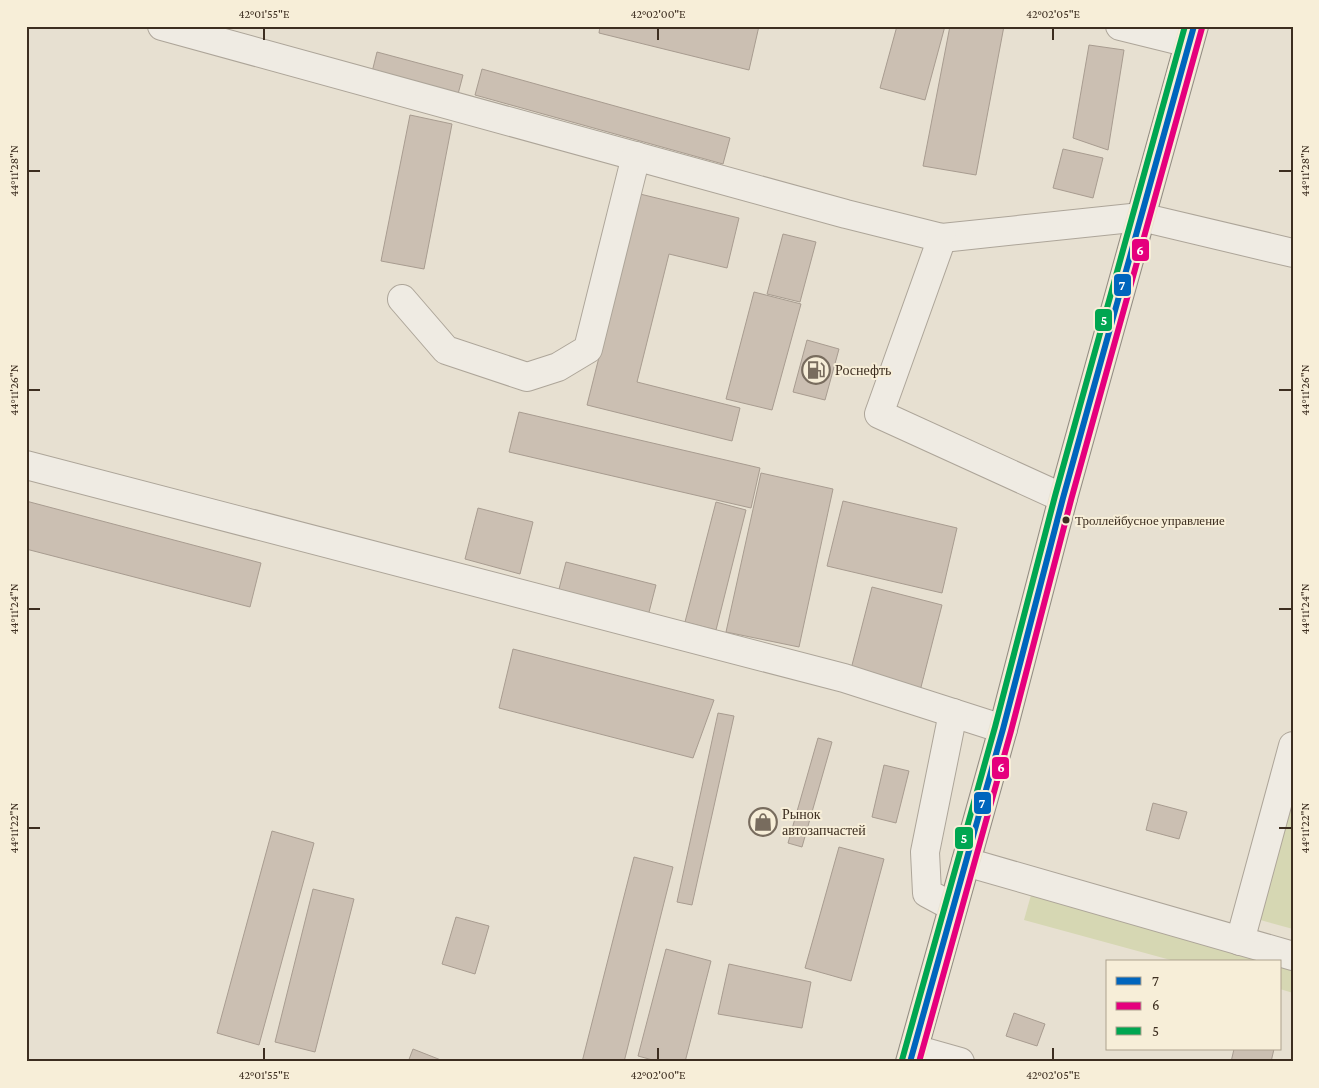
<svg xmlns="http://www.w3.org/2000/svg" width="1319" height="1088" font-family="'Crimson Pro',serif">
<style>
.green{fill:#d6d7b3}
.building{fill:#cbbfb2;stroke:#a89c90}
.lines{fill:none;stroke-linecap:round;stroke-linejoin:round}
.minor-casing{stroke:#ada599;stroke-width:30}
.major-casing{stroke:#928b80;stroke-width:30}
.minor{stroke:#efebe3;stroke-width:28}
.major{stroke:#e6e1d4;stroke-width:28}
.bus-1-casing{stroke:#f7eed8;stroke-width:10}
.bus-2-casing{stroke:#f7eed8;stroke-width:10}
.bus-3-casing{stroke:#f7eed8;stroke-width:10}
.bus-1{stroke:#0065bd;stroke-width:6}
.bus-2{stroke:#e5007d;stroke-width:6}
.bus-3{stroke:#00a651;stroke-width:6}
.ticks{fill:none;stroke:#3d2e20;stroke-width:2}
.bus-dot{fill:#3d2e20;stroke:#f7eed8;stroke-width:2}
.labels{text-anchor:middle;stroke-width:4;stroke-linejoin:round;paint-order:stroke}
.bus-label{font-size:13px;fill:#3d2e20;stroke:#f7eed8;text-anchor:start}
.poi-label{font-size:14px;fill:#3d2e20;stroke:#f7eed8;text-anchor:start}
.line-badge{stroke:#f7eed8;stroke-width:2}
.badge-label{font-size:14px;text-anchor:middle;font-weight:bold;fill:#fff}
.neatline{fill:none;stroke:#3d2e20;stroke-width:2}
.ticks-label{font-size:12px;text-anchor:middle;fill:#3d2e20}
</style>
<rect width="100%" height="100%" fill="#e7e0d1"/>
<!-- green -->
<g class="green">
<polygon points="1278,798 1293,802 1293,929 1246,916"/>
<polygon points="1031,895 1272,962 1178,962 1024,920"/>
<polygon points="1280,964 1293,967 1293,993 1280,989"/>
</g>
<!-- building -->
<g class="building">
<polygon points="600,26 759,26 749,70 599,33"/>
<polygon points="897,26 945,26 925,100 880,88"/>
<polygon points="950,26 1004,26 976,175 923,166"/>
<polygon points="1089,45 1124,50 1108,150 1073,138"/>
<polygon points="377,52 463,75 457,98 371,76"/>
<polygon points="482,69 730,138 723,164 475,95"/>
<polygon points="410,115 452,124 424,269 381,261"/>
<polygon points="1063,149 1103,158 1093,198 1053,188"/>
<polygon points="640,194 739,218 727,268 669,254 637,382 740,408 732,441 587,405"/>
<polygon points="783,234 816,242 800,302 767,294"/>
<polygon points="754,292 801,304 772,410 726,399"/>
<polygon points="807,340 839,349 825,400 793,392"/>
<polygon points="519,412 760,468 751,508 509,452"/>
<polygon points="761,473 833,489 799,647 726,632"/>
<polygon points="26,501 261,563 250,607 26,549"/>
<polygon points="843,501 957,528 942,593 827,566"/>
<polygon points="716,502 746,510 716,630 685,622"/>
<polygon points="478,508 533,522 520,574 465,559"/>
<polygon points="566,562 656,585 648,616 558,593"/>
<polygon points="872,587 942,605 920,691 850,673"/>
<polygon points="513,649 714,700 693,758 499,708"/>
<polygon points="718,713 734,716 692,905 677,902"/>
<polygon points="818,738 832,742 802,847 788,843"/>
<polygon points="884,765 909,771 896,823 872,817"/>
<polygon points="1153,803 1187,812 1179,839 1146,830"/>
<polygon points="272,831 314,843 259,1045 217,1033"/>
<polygon points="839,847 884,859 851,981 805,968"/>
<polygon points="634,857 673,867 624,1062 582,1062"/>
<polygon points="313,889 354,899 315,1052 275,1042"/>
<polygon points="456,917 489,926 475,974 442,964"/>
<polygon points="666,949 711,961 685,1062 660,1062 638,1056"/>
<polygon points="729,964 811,982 802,1028 718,1014"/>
<polygon points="1014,1013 1045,1024 1037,1046 1006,1036"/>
<polygon points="413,1049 446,1062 408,1062"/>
<polygon points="1234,1049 1274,1049 1271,1062 1231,1062"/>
</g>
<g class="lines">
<defs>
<g id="minor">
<polyline points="162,26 846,214 942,238 1141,217 1293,253"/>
<polyline points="1120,26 1189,43"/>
<polyline points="942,238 879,414 1063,498"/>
<polyline points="402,299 446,350 527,377 558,367 588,349 636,156"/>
<polyline points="26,465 844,678 1003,729"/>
<polyline points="953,713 925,852 927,893 953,907"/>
<polyline points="966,862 1293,956"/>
<polyline points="1240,941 1293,746"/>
<polyline points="914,1049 960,1062"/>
</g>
<polyline id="major" points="910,1062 1003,729 1063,498 1194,26"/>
</defs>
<!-- minor casing -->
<use href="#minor" class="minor-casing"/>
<!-- major casing -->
<use href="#major" class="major-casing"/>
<!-- minor -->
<use href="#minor" class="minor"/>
<!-- major -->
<use href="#major" class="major"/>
<defs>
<polyline id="bus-1" points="910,1062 1003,729 1063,498 1194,26"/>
<polyline id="bus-2" points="919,1062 1011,731 1071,500 1202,28"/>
<polyline id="bus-3" points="902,1060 995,727 1055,496 1185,26"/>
</defs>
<!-- bus-1 casing -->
<use href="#bus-1" class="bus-1-casing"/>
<!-- bus-2 casing -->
<use href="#bus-2" class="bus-2-casing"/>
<!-- bus-3 casing -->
<use href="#bus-3" class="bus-3-casing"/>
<!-- bus-1 -->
<use href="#bus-1" class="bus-1"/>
<!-- bus-2 -->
<use href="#bus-2" class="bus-2"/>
<!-- bus-3 -->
<use href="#bus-3" class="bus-3"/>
</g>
<!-- ticks -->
<path class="ticks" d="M264 28V40M658 28V40M1053 28V40M28 171H40M1279 171H1292M28 390H40M1279 390H1292M28 609H40M1279 609H1292M28 828H40M1279 828H1292M264 1048V1060M658 1048V1060M1053 1048V1060"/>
<!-- icons -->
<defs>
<symbol id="fuel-ring" viewBox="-11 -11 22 22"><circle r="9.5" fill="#f7eed8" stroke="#786c5e" stroke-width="1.5"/><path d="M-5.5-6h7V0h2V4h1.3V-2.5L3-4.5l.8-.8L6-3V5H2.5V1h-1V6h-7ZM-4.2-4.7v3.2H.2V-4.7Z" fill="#786c5e"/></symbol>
<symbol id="shop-ring" viewBox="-11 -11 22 22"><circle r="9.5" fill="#f7eed8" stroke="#786c5e" stroke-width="1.5"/><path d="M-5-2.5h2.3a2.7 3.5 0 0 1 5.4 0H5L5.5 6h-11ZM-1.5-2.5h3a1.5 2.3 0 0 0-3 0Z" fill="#786c5e"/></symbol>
</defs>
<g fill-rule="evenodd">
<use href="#fuel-ring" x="800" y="354" width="32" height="32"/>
<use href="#shop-ring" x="747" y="806" width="32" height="32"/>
</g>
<!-- markers -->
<circle class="bus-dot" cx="1066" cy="520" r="4.5"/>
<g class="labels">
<!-- bus labels -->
<g class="bus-label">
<text x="1075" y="525">Троллейбусное управление</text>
</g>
<!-- poi labels -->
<g class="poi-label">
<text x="835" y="375">Роснефть</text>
<text x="782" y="819">Рынок<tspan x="782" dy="16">автозапчастей</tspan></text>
</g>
</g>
<g class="line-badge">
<rect x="1131" y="238" width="19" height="24" rx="5" fill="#e5007d"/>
<rect x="1113" y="273" width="19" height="24" rx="5" fill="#0065bd"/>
<rect x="1094" y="308" width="19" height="24" rx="5" fill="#00a651"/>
<rect x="991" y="756" width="19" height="24" rx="5" fill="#e5007d"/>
<rect x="973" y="791" width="19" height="24" rx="5" fill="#0065bd"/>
<rect x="954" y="826" width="20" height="24" rx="5" fill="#00a651"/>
</g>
<g class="badge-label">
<text x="1140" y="255">6</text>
<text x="1122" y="290">7</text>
<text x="1104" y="325">5</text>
<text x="1001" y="772">6</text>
<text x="982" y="808">7</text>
<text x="964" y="843">5</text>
</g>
<!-- border -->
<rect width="1319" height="1088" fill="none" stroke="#f7eed8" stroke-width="55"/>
<!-- legend -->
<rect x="1106" y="960" width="175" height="90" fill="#f7eed8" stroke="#ada18e"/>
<rect x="1116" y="977" width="25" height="8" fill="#0065bd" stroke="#ada18e"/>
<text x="1152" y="986" font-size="15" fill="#3d2e20">7</text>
<rect x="1116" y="1002" width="25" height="8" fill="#e5007d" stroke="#ada18e"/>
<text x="1152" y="1010" font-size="15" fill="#3d2e20">6</text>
<rect x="1116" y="1027" width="25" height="8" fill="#00a651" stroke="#ada18e"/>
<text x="1152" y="1036" font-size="15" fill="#3d2e20">5</text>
<rect x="28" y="28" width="1264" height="1032" class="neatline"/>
<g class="ticks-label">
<text x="264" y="18">42°01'55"E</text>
<text x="658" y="18">42°02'00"E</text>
<text x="1053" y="18">42°02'05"E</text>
<text transform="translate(14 171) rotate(-90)" y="4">44°11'28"N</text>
<text transform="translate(1305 171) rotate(-90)" y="4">44°11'28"N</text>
<text transform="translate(14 390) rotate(-90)" y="4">44°11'26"N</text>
<text transform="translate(1305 390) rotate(-90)" y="4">44°11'26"N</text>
<text transform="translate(14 609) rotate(-90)" y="4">44°11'24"N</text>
<text transform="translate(1305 609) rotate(-90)" y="4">44°11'24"N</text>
<text transform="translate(14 828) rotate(-90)" y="4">44°11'22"N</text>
<text transform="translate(1305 828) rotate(-90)" y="4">44°11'22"N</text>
<text x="264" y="1079">42°01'55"E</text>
<text x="658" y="1079">42°02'00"E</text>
<text x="1053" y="1079">42°02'05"E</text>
</g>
</svg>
